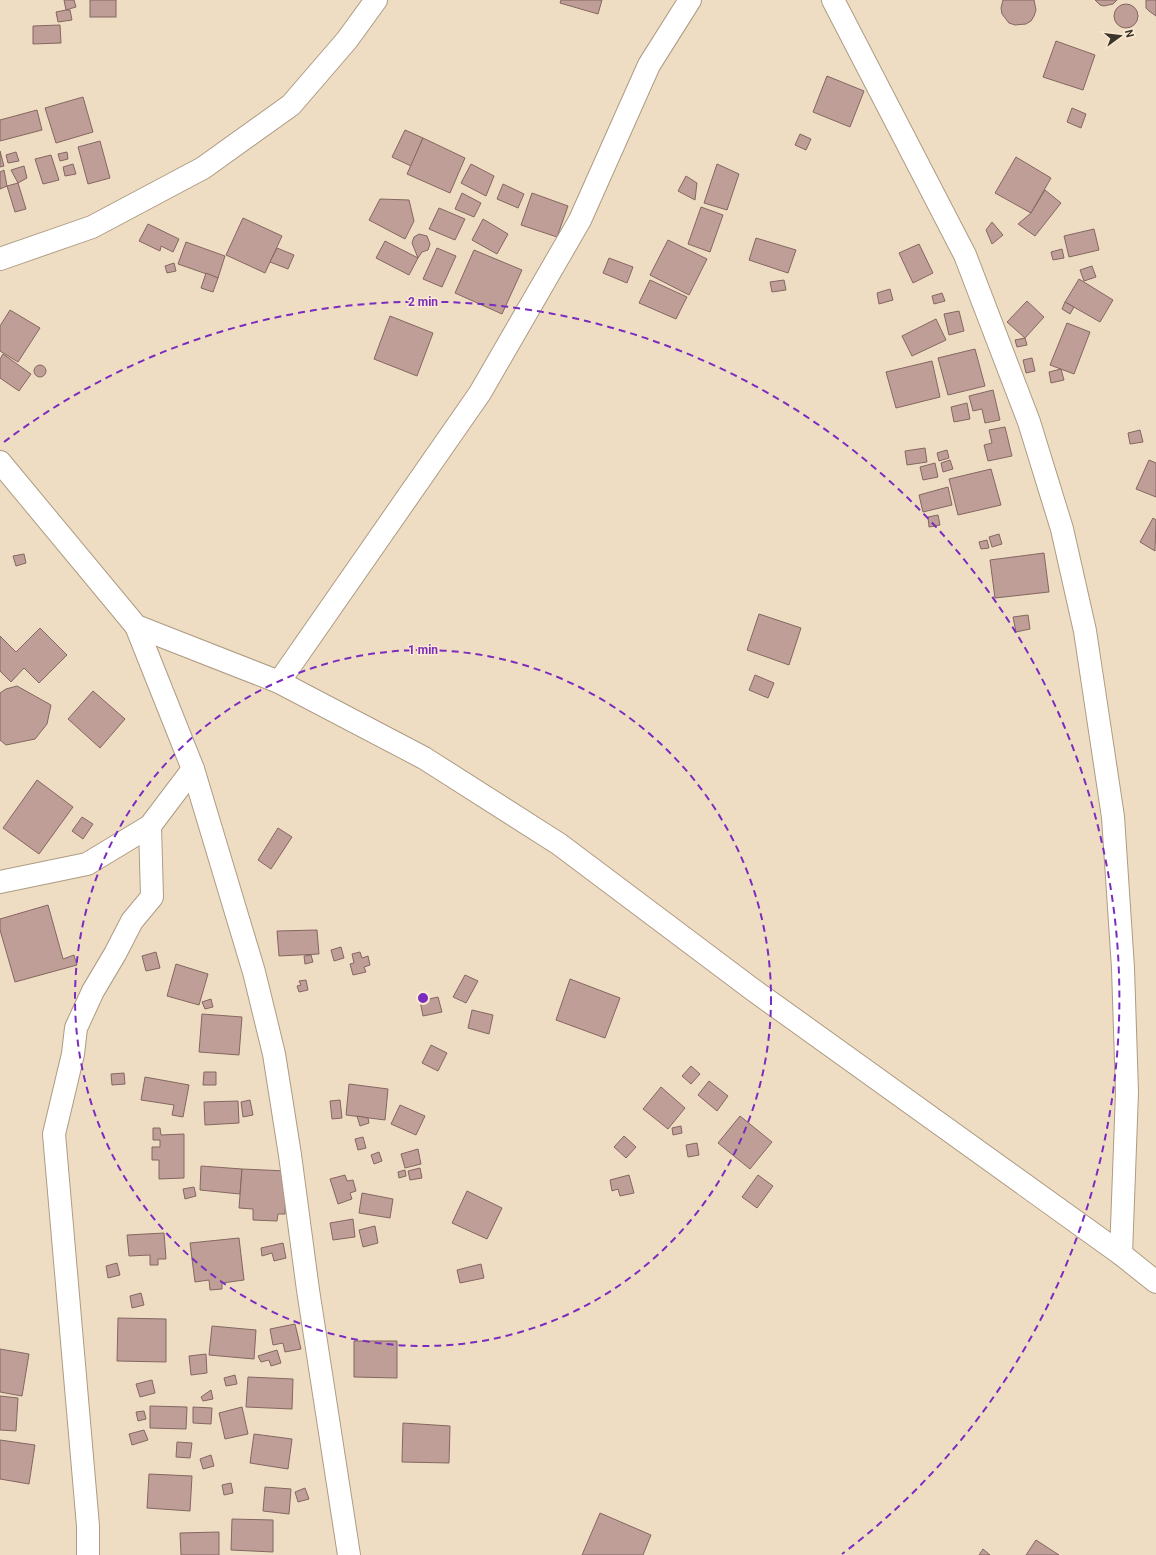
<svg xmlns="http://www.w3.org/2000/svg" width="1156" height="1555" font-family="Roboto,sans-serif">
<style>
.building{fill:#be9e97;stroke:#846761}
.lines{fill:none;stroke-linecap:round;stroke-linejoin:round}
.street-casing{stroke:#ad9b83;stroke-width:24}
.street{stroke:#fff;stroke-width:22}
.ring{fill:none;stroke:#7b2cbf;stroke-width:2;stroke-dasharray:7 5}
.centre{fill:#7b2cbf;stroke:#fcead0;stroke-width:2}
.ring-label{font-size:12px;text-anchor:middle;font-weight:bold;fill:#7b2cbf;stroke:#fcead0;stroke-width:3;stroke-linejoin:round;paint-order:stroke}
</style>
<rect width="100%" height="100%" fill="#efddc3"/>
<!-- building -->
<g class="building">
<polygon points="64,0 74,0 76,7 66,10"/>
<rect x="90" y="0" width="26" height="17"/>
<polygon points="561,0 602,0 598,14 560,3"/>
<polygon points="1003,0 1034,0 1036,10 1034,16 1031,21 1026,24 1015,25 1009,23 1002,14 1001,8"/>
<polygon points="1095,0 1117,0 1113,4 1104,6 1100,5"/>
<polygon points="1146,0 1156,0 1156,16 1149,11 1146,8"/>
<circle cx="1126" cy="16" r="12"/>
<polygon points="66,10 70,10 72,20 58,22 56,12"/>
<polygon points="60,25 61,43 33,44 33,26"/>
<polygon points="1056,41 1095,55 1083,90 1043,77"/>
<polygon points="827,76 864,91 850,127 813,112"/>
<polygon points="83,97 93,132 56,143 45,108"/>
<polygon points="1072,108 1086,114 1081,128 1067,122"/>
<polygon points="37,110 42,130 0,141 0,120"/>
<polygon points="405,130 423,138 411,166 392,157"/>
<polygon points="800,134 811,139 806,150 795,145"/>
<polygon points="423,138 465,158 450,193 407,174"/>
<polygon points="100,141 110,178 88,184 78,147"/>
<polygon points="0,151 4,166 0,167"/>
<polygon points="16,152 19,161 8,163 6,155"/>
<polygon points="67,152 68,159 60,161 58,154"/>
<polygon points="51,155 59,180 43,184 35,159"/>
<polygon points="1016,157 1051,178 1031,213 995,193"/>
<polygon points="73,164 76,174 65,176 63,167"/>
<polygon points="471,164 494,176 486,196 461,183"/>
<polygon points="717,164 739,174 727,210 704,203"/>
<polygon points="24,166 27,178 18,183 11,170"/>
<polygon points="4,170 7,186 0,189 0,172"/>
<polygon points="686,176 697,183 695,200 678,191"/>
<polygon points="18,183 26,209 15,212 7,186"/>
<polygon points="503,184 524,194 518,208 497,199"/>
<polygon points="1045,190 1061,203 1035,236 1018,224 1031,213"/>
<polygon points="462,193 481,203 474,217 455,209"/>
<polygon points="532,193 568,206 557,237 521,225"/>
<polygon points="380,199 409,200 414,221 405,239 369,220"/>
<polygon points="701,207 723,215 710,252 688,244"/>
<polygon points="439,208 465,219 455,240 429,229"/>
<polygon points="243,218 282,236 265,273 226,255"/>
<polygon points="483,219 508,234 497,254 472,240"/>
<polygon points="992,222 1003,235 992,244 986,230"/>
<polygon points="148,224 179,239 173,252 161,246 160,251 139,241"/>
<polygon points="1094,229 1099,250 1069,257 1064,236"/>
<polygon points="419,234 427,236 430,244 428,250 422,252 418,258 412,243 414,237"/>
<polygon points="756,238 796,250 788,273 749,260"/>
<polygon points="668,240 707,259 689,295 650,275"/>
<polygon points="385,241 418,258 409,275 376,258"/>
<polygon points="186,242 225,256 218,278 178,264"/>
<polygon points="919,244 933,273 913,283 899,253"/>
<polygon points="277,248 294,255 288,269 270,262"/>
<polygon points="437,248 456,256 442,287 423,279"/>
<polygon points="1062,249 1064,258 1053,260 1051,252"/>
<polygon points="474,250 522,270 502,314 455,293"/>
<polygon points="609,258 633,267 627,283 603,273"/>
<polygon points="174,263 176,271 167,273 165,266"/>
<polygon points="1092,266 1096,277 1084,281 1080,270"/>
<polygon points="206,273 218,278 213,292 201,288"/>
<polygon points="1079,279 1113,300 1100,322 1065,302"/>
<polygon points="650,280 687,297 676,319 639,303"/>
<polygon points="784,280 786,290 772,292 770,282"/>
<polygon points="890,289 893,300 879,304 877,293"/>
<polygon points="942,293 945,301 934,304 932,296"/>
<polygon points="1027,301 1044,317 1025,338 1007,322"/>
<polygon points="1065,302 1074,307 1070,314 1062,309"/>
<polygon points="10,310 40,328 18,362 0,351 0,326"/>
<polygon points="959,311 964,331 949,335 944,314"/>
<polygon points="390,316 433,333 417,376 374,359"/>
<polygon points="936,319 946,340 912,356 902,336"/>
<polygon points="1067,323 1090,332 1074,374 1050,365"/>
<polygon points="1025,338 1027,345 1017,347 1015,340"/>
<polygon points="975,349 985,386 948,395 938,358"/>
<polygon points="3,354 31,374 19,391 0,378 0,359"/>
<polygon points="1032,358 1035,371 1026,373 1023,360"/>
<polygon points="932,361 940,397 896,408 886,372"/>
<circle cx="40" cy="371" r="6"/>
<polygon points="1061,369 1064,380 1051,383 1049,372"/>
<polygon points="993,390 1000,420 985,423 982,409 973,411 969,396"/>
<polygon points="967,403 970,419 954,422 951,407"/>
<polygon points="1005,427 1012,456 988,461 984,445 992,443 989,430"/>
<polygon points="1140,430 1143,442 1130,444 1128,433"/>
<polygon points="925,448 927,462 907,465 905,451"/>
<polygon points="947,450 949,458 939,461 937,453"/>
<polygon points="950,460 953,469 943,472 941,463"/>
<polygon points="1149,460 1156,463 1156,497 1136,489"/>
<polygon points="935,463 938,477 923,480 920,467"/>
<polygon points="991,469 1001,505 958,515 949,479"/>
<polygon points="948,487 952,505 923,512 919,495"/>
<polygon points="938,515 940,525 929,527 928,517"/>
<polygon points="1153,518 1156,520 1155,551 1140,542"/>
<polygon points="999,534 1002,544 992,547 989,537"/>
<polygon points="987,540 989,548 981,549 979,542"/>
<polygon points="1044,553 1049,592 995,598 990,560"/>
<polygon points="24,554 26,563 16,566 13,556"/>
<polygon points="759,614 801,628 789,665 747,650"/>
<polygon points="1028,615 1030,629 1016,632 1013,617"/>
<polygon points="40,628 67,655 39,683 24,668 11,682 0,671 0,636 16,652"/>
<polygon points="755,675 774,683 768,698 749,690"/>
<polygon points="17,686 51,705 47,724 35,739 6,745 0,740 0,693 6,689"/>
<polygon points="93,691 125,719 100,748 68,719"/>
<polygon points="37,780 73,807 39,854 3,828"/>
<polygon points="82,817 93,824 83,839 72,831"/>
<polygon points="278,828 292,837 271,869 258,860"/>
<polygon points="48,905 63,959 74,955 77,965 15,982 0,930 0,919"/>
<polygon points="317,930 319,954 279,956 277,931"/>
<polygon points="341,947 344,958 334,961 331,950"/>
<polygon points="156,952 160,968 146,971 142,956"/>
<polygon points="360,952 362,958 368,956 370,965 364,967 366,972 353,975 350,964 354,963 352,954"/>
<polygon points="311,955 313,962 305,964 304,956"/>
<polygon points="176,964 208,974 199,1005 167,996"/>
<polygon points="465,975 478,981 466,1003 453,997"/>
<polygon points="570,979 620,998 605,1038 556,1020"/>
<polygon points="306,980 308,990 299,992 297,986 301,985 299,981"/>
<polygon points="438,997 442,1012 423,1016 420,1001"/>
<polygon points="211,999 213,1007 205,1009 202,1002"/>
<polygon points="472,1010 493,1015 489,1034 468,1028"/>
<polygon points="202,1014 242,1017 239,1055 199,1052"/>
<polygon points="431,1045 447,1053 438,1071 422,1063"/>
<polygon points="691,1066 700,1074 691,1084 682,1076"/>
<polygon points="204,1072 216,1072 216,1085 203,1085"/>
<polygon points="124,1073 125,1084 112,1085 111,1074"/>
<polygon points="145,1077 189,1085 183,1117 172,1115 174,1105 141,1100"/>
<polygon points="709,1081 728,1096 717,1111 698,1095"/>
<polygon points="349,1084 388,1089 385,1120 346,1115"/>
<polygon points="661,1087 685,1108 668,1129 643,1109"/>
<polygon points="250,1100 253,1115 243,1117 241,1102"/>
<polygon points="340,1100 342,1118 332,1119 330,1101"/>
<polygon points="238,1101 239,1123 205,1125 204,1102"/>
<polygon points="400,1105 425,1116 416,1135 391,1124"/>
<polygon points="357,1116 368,1118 369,1123 360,1126"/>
<polygon points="740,1116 772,1142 750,1169 718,1143"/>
<polygon points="681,1126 682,1133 673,1135 672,1128"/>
<polygon points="153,1128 160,1128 161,1135 184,1134 184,1178 159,1179 159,1160 152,1160 152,1147 160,1147 160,1140 153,1140"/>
<polygon points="624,1136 636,1147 626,1158 614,1147"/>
<polygon points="363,1137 366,1148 358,1150 355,1139"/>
<polygon points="697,1143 699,1155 688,1157 686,1145"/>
<polygon points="418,1149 421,1164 405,1168 401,1154"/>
<polygon points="379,1152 382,1161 374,1164 371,1155"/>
<polygon points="201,1166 242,1169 240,1194 200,1190"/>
<polygon points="420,1168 422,1178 410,1180 408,1171"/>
<polygon points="242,1169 287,1171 285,1214 278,1214 277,1221 253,1220 253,1209 239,1208"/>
<polygon points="405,1170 406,1176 399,1178 398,1172"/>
<polygon points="345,1175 347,1181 353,1180 356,1191 350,1193 352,1199 338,1204 330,1179"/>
<polygon points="629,1175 634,1193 620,1196 618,1189 612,1191 610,1180"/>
<polygon points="758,1175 773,1186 757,1208 742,1197"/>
<polygon points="194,1187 196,1196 185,1199 183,1189"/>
<polygon points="467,1191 502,1208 487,1239 452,1223"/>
<polygon points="362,1193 393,1199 390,1218 359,1213"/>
<polygon points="353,1219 355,1237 333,1240 330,1223"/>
<polygon points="375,1226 378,1243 363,1247 359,1230"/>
<polygon points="164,1233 166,1259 158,1259 158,1265 150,1265 150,1255 129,1256 127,1235"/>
<polygon points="239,1238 244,1280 222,1283 222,1289 210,1290 209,1280 195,1282 190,1243"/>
<polygon points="283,1243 286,1258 274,1261 272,1253 262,1256 261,1248"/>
<polygon points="117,1263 120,1275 108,1278 106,1266"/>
<polygon points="481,1264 484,1278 460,1283 457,1270"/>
<polygon points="141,1293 144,1305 132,1308 130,1296"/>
<polygon points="118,1318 166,1319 166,1362 117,1361"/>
<polygon points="295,1324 301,1349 285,1352 283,1343 273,1345 270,1329"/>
<polygon points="212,1326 256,1330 254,1359 209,1355"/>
<polygon points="354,1341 397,1341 397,1378 354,1377"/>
<polygon points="0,1349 29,1354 22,1396 0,1392"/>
<polygon points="277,1350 281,1363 271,1366 269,1360 261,1362 258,1356"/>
<polygon points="206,1354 207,1373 191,1375 189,1356"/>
<polygon points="235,1375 237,1384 226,1386 224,1378"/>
<polygon points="248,1377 293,1379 292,1409 246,1407"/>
<polygon points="152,1380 155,1393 140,1397 136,1384"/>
<polygon points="211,1390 213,1399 203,1401 201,1397"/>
<polygon points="0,1396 18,1398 16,1431 0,1430"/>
<polygon points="150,1406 187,1407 186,1429 150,1428"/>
<polygon points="193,1407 212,1408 211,1424 193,1423"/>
<polygon points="242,1407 248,1434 225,1439 219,1413"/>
<polygon points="144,1411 146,1419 138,1421 136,1412"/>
<polygon points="403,1423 450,1426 449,1463 402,1462"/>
<polygon points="144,1430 148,1440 132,1445 129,1434"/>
<polygon points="254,1434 292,1439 288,1469 250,1463"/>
<polygon points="0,1440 35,1445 29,1484 0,1479"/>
<polygon points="177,1442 192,1443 190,1458 176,1457"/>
<polygon points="211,1455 214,1466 203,1469 200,1459"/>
<polygon points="149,1474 192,1476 190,1511 147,1508"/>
<polygon points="231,1483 233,1493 224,1495 222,1485"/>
<polygon points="265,1487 291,1489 289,1514 263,1511"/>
<polygon points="305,1488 309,1499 298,1502 295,1492"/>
<polygon points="600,1513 651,1535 643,1555 582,1555"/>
<polygon points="232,1519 273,1520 273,1552 231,1550"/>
<polygon points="219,1532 219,1555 181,1555 180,1533"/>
<polygon points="1036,1540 1059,1555 1026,1555"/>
<polygon points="983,1549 990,1555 979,1555"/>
</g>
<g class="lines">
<defs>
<g id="street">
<polyline points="833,0 965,255 1029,422 1062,529 1085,631 1113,817 1123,968 1127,1092 1121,1254"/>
<polyline points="0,259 92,227 203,168 291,105 347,40 376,0"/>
<polyline points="0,462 136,626 279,682 424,758 559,844 752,989 1121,1254 1156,1282"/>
<polyline points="136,626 193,769 254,972 274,1054 290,1155 308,1290 349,1555"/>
<polyline points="279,682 480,393 580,220 649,65 690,0"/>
<polyline points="0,882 87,864 150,826"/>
<polyline points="88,1555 88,1526 54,1134 73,1054 76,1028 93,991 115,954 132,921 152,897 150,826 193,769"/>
</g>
</defs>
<!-- street casing -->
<use href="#street" class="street-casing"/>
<!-- street -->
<use href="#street" class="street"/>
</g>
<!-- distance rings -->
<g class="ring">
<circle cx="423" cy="998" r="348"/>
<path d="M4 442A696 696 0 1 1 842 1554"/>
</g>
<circle cx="423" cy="998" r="6" class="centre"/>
<g class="ring-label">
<text x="423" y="306">2 min</text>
<text x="423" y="654">1 min</text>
</g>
<!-- north arrow -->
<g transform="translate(1120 36) rotate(75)" stroke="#fcead0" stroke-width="3" paint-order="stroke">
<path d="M0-3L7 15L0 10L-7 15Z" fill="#3c352b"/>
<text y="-6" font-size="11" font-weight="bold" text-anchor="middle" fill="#3c352b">N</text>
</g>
</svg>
